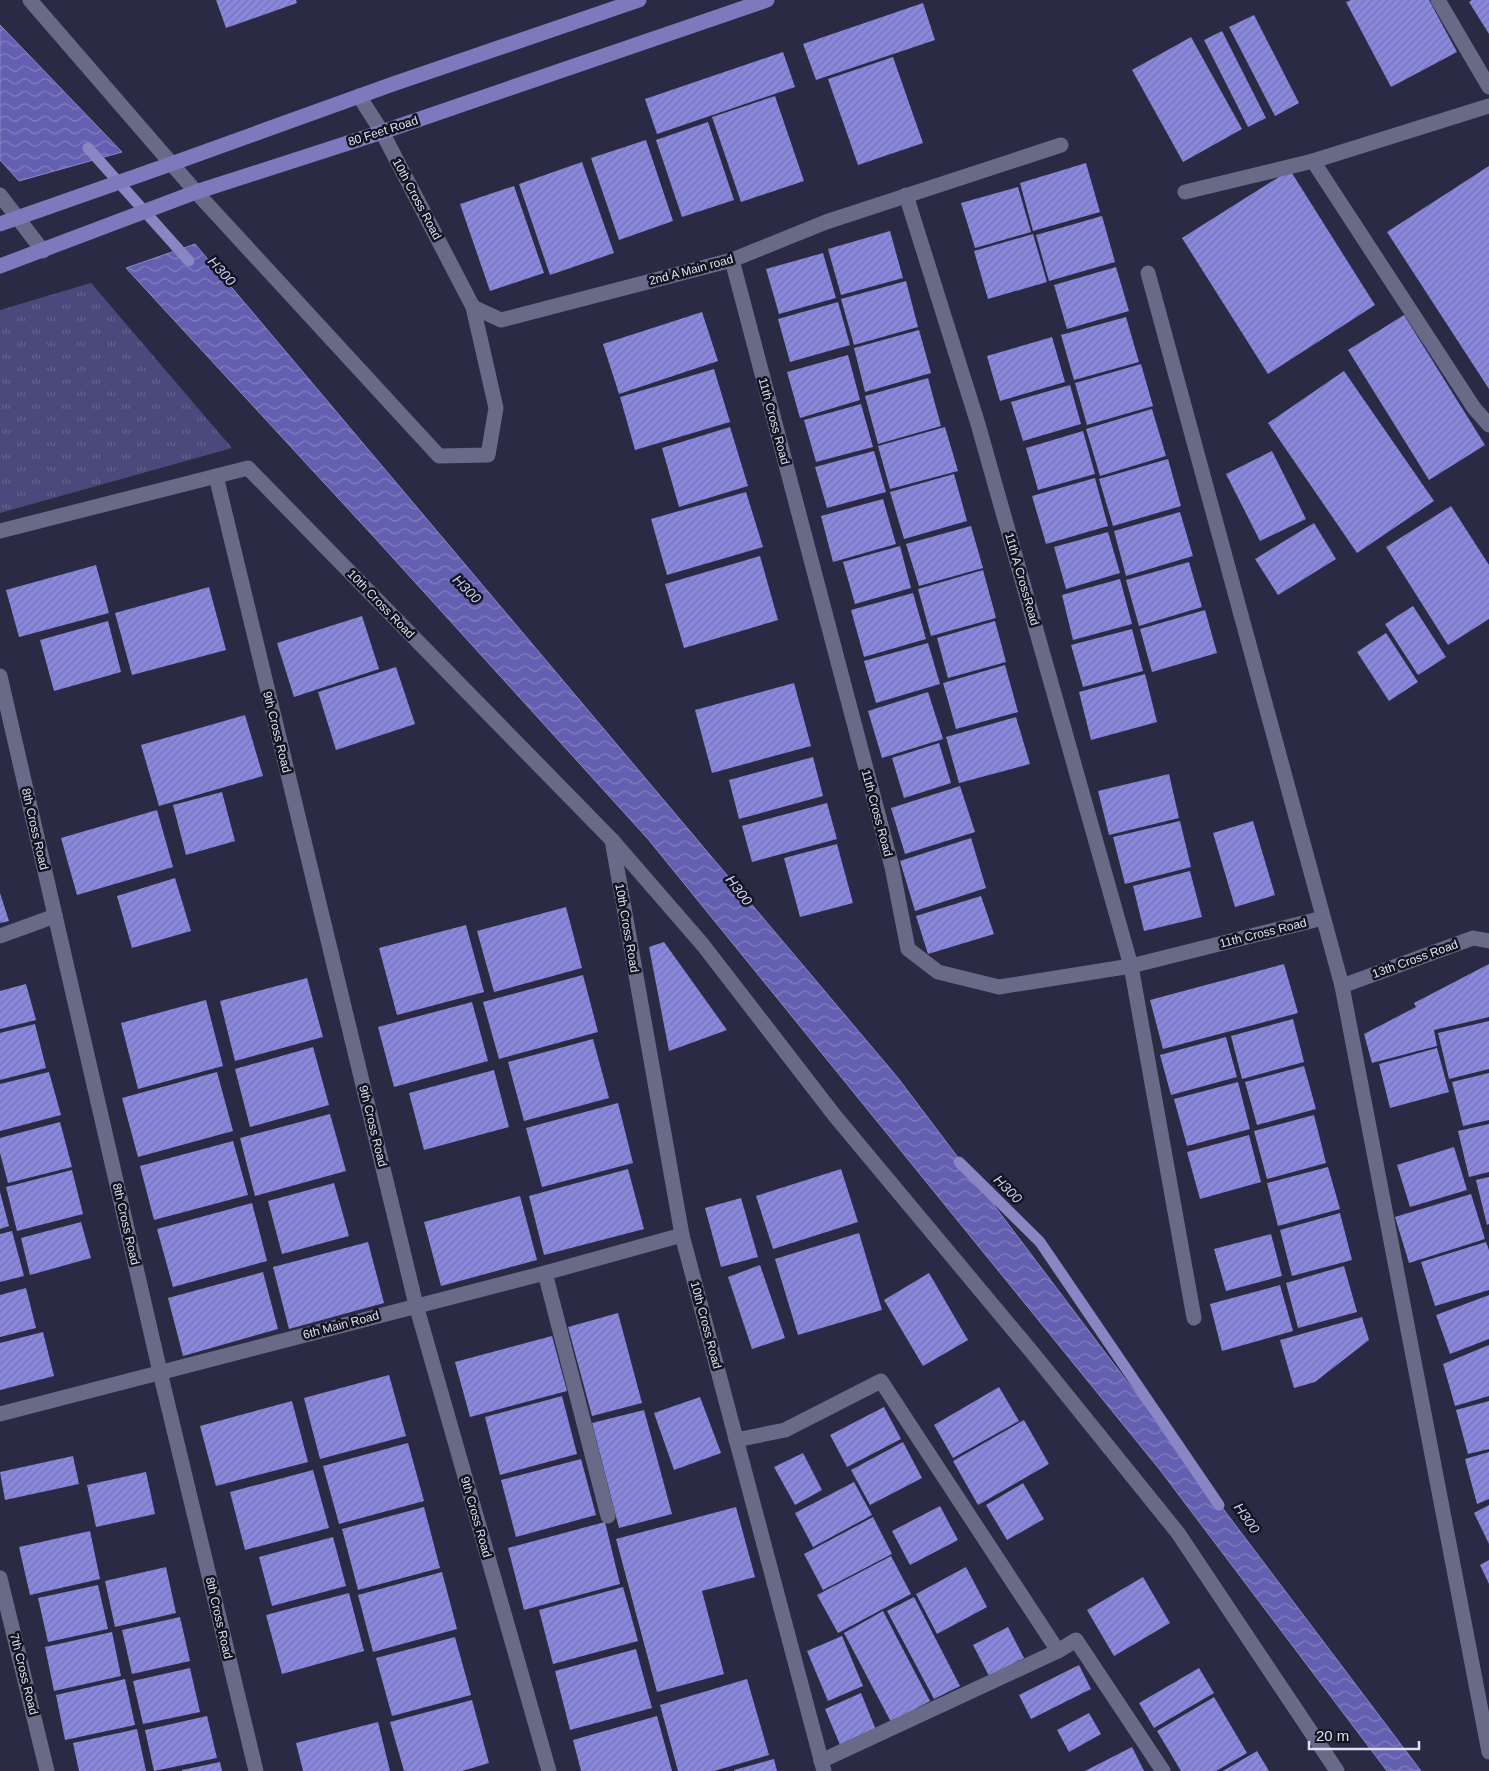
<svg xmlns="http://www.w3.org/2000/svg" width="1489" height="1771" font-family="Helvetica,sans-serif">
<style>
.park{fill:url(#park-tufts)}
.water{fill:url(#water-waves);stroke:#8986c4}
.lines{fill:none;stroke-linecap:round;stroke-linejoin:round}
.stream{stroke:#8986c4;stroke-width:11}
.building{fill:url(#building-hatch)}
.minor{stroke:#696988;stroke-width:15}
.major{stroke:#7c7abc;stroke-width:15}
.labels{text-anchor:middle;stroke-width:5;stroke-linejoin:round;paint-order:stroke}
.street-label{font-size:12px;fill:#dfe0f2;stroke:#141420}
.water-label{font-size:14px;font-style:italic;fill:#cbccf9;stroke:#141420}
</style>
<defs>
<pattern id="park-tufts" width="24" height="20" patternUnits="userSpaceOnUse" patternTransform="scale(1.25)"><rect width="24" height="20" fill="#4a497b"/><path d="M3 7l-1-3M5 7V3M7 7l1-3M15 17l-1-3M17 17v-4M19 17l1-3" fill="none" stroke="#64638e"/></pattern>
<pattern id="water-waves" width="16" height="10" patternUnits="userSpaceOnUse" patternTransform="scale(1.25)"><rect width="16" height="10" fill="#6460b1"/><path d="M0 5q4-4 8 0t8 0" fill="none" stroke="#817ec0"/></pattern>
<pattern id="building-hatch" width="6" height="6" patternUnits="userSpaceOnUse" patternTransform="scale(1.25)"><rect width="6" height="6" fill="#8a88dd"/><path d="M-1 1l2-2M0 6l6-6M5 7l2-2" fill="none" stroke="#7573b1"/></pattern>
</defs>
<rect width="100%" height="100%" fill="#2a2a45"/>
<!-- park -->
<polygon class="park" points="91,283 232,448 0,513 0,310"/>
<!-- water -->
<g class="water">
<polygon points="0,25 122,152 19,181 0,160"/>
<polygon points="195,244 898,1078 1421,1771 1387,1771 1160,1470 648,839 374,537 126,268"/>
</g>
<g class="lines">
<!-- stream -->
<g class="stream">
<polyline points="88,148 189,261"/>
<polyline points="959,1162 1040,1242 1219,1505"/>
</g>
</g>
<!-- building -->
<g class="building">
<polygon points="216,0 296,0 297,3 226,28"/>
<polygon points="1351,0 1429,0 1457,52 1391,87 1346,2"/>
<polygon points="1472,0 1489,0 1489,34 1469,2"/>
<polygon points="923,3 935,40 816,80 803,44"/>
<polygon points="1254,15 1299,103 1275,116 1229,27"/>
<polygon points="1222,31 1266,118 1248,127 1204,40"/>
<polygon points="1191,37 1242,129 1183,162 1132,70"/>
<polygon points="783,52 795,87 657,134 645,99"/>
<polygon points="893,57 923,143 858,165 828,79"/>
<polygon points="775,96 804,181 741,202 712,117"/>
<polygon points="708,122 734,200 682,217 656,140"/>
<polygon points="646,140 673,221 619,240 591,158"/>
<polygon points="582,162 614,253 550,275 519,184"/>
<polygon points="1086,163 1100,212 1033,231 1020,183"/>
<polygon points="1489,166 1489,389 1387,232"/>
<polygon points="1290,170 1375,305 1268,374 1182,238"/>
<polygon points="514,186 544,273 490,291 460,204"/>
<polygon points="1018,187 1031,232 975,248 961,203"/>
<polygon points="1102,216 1115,262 1049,281 1036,235"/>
<polygon points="890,231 903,278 841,295 828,249"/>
<polygon points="1033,234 1047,282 988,299 974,251"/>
<polygon points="823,253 836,298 779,314 766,269"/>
<polygon points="1116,267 1129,311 1067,329 1054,285"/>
<polygon points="906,281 918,327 854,345 841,299"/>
<polygon points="838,302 850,345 790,362 778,319"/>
<polygon points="702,312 718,361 619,394 603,344"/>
<polygon points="1404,315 1485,445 1429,480 1348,350"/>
<polygon points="1126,317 1139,362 1074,380 1061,335"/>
<polygon points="919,330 931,373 865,392 854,348"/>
<polygon points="1052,337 1065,382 1000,401 987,356"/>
<polygon points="848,355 860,400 800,418 787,372"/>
<polygon points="1141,364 1153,406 1087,425 1075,383"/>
<polygon points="714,369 730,422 635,450 620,397"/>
<polygon points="1344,371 1434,501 1357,553 1268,423"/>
<polygon points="928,378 941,426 878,444 865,396"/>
<polygon points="1070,385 1081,424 1023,441 1011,402"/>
<polygon points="861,404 873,447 816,462 804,420"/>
<polygon points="1152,409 1166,456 1100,476 1086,429"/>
<polygon points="730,427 748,486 679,507 662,448"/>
<polygon points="945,427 958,471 890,489 878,446"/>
<polygon points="1083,431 1095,474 1038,490 1026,448"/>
<polygon points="874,451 886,492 827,508 815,467"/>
<polygon points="1272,451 1306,519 1260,541 1226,474"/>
<polygon points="1168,459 1181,506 1113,526 1099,479"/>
<polygon points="954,474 967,521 904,539 890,492"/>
<polygon points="1095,478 1108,526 1046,544 1032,496"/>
<polygon points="746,492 763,547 667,575 651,519"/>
<polygon points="883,499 896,544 833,562 821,516"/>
<polygon points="1451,506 1489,565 1489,619 1448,645 1386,547"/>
<polygon points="1180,512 1193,556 1126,576 1114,531"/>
<polygon points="1314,523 1336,559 1278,595 1255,559"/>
<polygon points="971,526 983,568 919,586 906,544"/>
<polygon points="1108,532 1120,573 1066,589 1054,547"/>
<polygon points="900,546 911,588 855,604 843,562"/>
<polygon points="760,556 778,620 684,648 665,584"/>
<polygon points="1189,562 1202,607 1139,626 1126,580"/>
<polygon points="96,565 109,613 19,637 6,590"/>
<polygon points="983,570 996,618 931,636 918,589"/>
<polygon points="1120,579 1132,624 1073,640 1062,595"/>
<polygon points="209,587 226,650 132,675 115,613"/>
<polygon points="913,593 926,639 864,657 851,610"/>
<polygon points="1413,606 1446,657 1418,675 1385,624"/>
<polygon points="1205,610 1217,653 1152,672 1140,629"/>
<polygon points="362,616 379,669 294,697 277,643"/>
<polygon points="108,621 121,672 54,691 40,640"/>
<polygon points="995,621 1006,662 948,678 937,638"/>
<polygon points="1132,629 1143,671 1083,687 1071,645"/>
<polygon points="1386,633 1418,682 1389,701 1357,652"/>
<polygon points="928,643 940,684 876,703 864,661"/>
<polygon points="1005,665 1018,712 956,729 943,683"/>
<polygon points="396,667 415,724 336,750 318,692"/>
<polygon points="1145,674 1157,722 1091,740 1079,692"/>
<polygon points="794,683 811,746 712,773 695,710"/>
<polygon points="928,692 943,739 882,758 868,711"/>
<polygon points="245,715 263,776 159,806 141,745"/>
<polygon points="1016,717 1030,764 959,783 946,737"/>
<polygon points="939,743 951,783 904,798 892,758"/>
<polygon points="813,757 823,796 739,819 729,780"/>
<polygon points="1169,774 1179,818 1109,835 1098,791"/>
<polygon points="960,786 975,832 905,854 891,808"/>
<polygon points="222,792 235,841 186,855 173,805"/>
<polygon points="827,803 837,839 752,862 742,826"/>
<polygon points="157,810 173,867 77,895 61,838"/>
<polygon points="1180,821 1191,867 1125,884 1113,837"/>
<polygon points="1253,821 1275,895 1235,907 1213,833"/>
<polygon points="971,838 986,888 915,911 900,861"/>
<polygon points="837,844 853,903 800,917 784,858"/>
<polygon points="1190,871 1202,917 1144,931 1133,886"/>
<polygon points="175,878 191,931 132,948 117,896"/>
<polygon points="0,893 9,921 0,923"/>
<polygon points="981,896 994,934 928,954 916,916"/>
<polygon points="566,907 582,968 494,992 477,931"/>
<polygon points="466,925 484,992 397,1015 379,948"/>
<polygon points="664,942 727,1030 669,1051 649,947"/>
<polygon points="1284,964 1298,1013 1163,1049 1150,1000"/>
<polygon points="1489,964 1489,1017 1434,1030 1437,1046 1372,1063 1364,1034 1416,1007 1414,1003"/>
<polygon points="583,975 598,1032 499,1059 483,1002"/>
<polygon points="307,978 323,1037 235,1061 220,1001"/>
<polygon points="26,984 36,1020 0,1029 0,991"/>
<polygon points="206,1000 223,1066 138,1089 121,1023"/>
<polygon points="472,1002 488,1061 394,1087 378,1027"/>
<polygon points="1293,1019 1304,1062 1242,1079 1231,1036"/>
<polygon points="1489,1021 1489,1069 1449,1079 1438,1033"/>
<polygon points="35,1024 46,1068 0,1080 0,1033"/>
<polygon points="1226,1037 1237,1077 1171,1095 1160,1055"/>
<polygon points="593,1039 609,1098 524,1121 508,1062"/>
<polygon points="313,1047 329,1105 250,1127 235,1069"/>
<polygon points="1437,1048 1449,1092 1390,1108 1379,1064"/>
<polygon points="1304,1066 1316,1109 1257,1125 1245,1082"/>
<polygon points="494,1070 509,1127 424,1150 409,1093"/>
<polygon points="49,1072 61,1115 0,1131 0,1084"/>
<polygon points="217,1072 233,1131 138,1157 122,1098"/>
<polygon points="1489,1073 1489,1120 1463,1126 1452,1082"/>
<polygon points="1238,1082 1250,1129 1187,1146 1174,1099"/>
<polygon points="618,1103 633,1163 542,1187 526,1128"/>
<polygon points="330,1114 346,1171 255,1196 240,1138"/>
<polygon points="1314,1115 1326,1163 1267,1179 1254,1131"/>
<polygon points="60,1122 72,1167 8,1183 0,1153 0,1138"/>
<polygon points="1489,1124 1489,1172 1469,1177 1458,1131"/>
<polygon points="1249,1135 1261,1182 1200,1199 1187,1152"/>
<polygon points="233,1141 248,1195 154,1220 140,1166"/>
<polygon points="1454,1147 1467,1190 1410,1207 1397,1165"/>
<polygon points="1328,1167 1340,1209 1278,1226 1267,1183"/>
<polygon points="628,1169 644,1229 544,1255 529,1196"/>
<polygon points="841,1169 858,1222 773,1249 756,1196"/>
<polygon points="72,1170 83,1214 17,1231 6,1187"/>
<polygon points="1489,1177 1489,1224 1487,1225 1476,1180"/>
<polygon points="334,1183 349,1236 282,1254 268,1201"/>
<polygon points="0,1192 9,1226 0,1229"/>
<polygon points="1471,1194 1485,1239 1409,1263 1395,1217"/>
<polygon points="520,1196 537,1260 441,1286 424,1222"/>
<polygon points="741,1198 758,1257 721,1267 705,1208"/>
<polygon points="252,1203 267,1261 173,1287 157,1229"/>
<polygon points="1340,1213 1352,1260 1292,1276 1280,1230"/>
<polygon points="81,1222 91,1258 30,1275 21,1238"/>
<polygon points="12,1231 24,1276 0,1282 0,1234"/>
<polygon points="859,1233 882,1310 798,1335 775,1259"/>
<polygon points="1271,1234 1282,1276 1226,1291 1214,1249"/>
<polygon points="368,1242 384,1303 289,1329 273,1267"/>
<polygon points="1486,1242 1489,1250 1489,1290 1435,1306 1421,1262"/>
<polygon points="760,1265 785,1338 752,1349 728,1277"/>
<polygon points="1344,1266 1357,1312 1298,1328 1286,1283"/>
<polygon points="263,1272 278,1329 183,1356 168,1298"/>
<polygon points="929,1273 968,1340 923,1366 884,1300"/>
<polygon points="1280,1285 1293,1331 1222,1351 1210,1304"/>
<polygon points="26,1288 36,1328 0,1337 0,1295"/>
<polygon points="1489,1295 1489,1339 1450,1354 1436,1315"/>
<polygon points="618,1313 642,1403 592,1416 568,1327"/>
<polygon points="1362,1317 1369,1340 1315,1382 1294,1388 1280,1340"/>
<polygon points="43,1332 54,1376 0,1390 0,1343"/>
<polygon points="552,1336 567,1391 470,1417 455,1362"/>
<polygon points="1489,1345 1489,1396 1455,1406 1443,1364"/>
<polygon points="389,1375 406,1436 320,1459 304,1398"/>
<polygon points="999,1387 1019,1421 953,1458 934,1425"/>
<polygon points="562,1396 577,1454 500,1475 485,1417"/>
<polygon points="700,1397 721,1453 674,1470 654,1413"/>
<polygon points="292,1401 308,1462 216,1486 200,1426"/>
<polygon points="1489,1401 1489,1449 1468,1454 1456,1410"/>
<polygon points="884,1407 901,1439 847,1467 830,1435"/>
<polygon points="644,1410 672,1514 619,1528 592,1423"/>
<polygon points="1024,1420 1049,1464 978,1505 953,1461"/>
<polygon points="903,1442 922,1478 870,1505 851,1470"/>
<polygon points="408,1443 424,1501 339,1524 323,1466"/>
<polygon points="1489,1452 1489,1499 1477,1504 1465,1459"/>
<polygon points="803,1453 822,1490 795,1505 774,1467"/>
<polygon points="73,1456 79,1484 5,1500 0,1472"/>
<polygon points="581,1459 596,1515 516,1537 501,1480"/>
<polygon points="313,1470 329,1528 245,1550 230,1492"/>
<polygon points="146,1472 155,1514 96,1527 87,1485"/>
<polygon points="854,1482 872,1515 813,1547 795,1513"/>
<polygon points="1023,1483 1044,1519 1007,1540 986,1505"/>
<polygon points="1489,1505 1489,1544 1474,1513"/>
<polygon points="940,1506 958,1540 910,1565 892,1531"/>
<polygon points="424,1507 440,1568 358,1590 342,1529"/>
<polygon points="736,1507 755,1577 702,1591 724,1674 657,1692 616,1539"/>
<polygon points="873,1517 892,1554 823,1590 804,1554"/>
<polygon points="605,1522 620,1584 524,1610 508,1548"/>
<polygon points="90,1531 100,1579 30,1595 19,1547"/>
<polygon points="333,1537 346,1586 272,1606 259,1557"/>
<polygon points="891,1556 911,1594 838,1633 817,1595"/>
<polygon points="1489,1560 1489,1584 1480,1565"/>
<polygon points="166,1567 176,1613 115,1627 105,1581"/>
<polygon points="966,1567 987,1607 937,1634 916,1594"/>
<polygon points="442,1572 457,1629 373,1652 358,1595"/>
<polygon points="1143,1577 1170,1623 1114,1656 1087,1610"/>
<polygon points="98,1585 108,1629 48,1642 38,1598"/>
<polygon points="623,1587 638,1641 553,1664 539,1610"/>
<polygon points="349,1593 364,1651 282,1674 266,1615"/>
<polygon points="914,1597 960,1686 934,1699 887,1611"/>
<polygon points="883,1611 930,1701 891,1722 844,1633"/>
<polygon points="180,1617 190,1661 132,1674 122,1630"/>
<polygon points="1008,1627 1024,1658 989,1676 973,1645"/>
<polygon points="112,1632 121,1676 54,1691 45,1647"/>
<polygon points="842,1636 863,1686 828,1701 807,1651"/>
<polygon points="455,1637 471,1695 392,1716 376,1658"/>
<polygon points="636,1649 652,1708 570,1730 555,1671"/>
<polygon points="1079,1665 1091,1689 1031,1719 1019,1695"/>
<polygon points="190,1668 200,1712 143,1724 133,1681"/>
<polygon points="1199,1668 1214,1693 1154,1728 1139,1703"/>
<polygon points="125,1679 135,1725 65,1740 56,1695"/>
<polygon points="747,1679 769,1755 714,1771 678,1771 660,1705"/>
<polygon points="861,1693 876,1730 840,1745 825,1709"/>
<polygon points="1214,1697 1247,1753 1216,1771 1181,1771 1157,1731"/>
<polygon points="472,1700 489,1763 462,1771 404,1771 390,1722"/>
<polygon points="1089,1713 1101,1734 1069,1752 1057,1730"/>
<polygon points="207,1716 217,1758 154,1771 145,1730"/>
<polygon points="657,1716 672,1771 581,1771 573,1740"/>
<polygon points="378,1722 390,1771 303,1771 296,1743"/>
<polygon points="137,1729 146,1771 79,1771 73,1743"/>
<polygon points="1132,1747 1144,1771 1085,1771"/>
<polygon points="1257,1751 1269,1771 1223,1771"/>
<polygon points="774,1759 777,1771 734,1771 734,1770"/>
<polygon points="220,1762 222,1771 182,1771 182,1770"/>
</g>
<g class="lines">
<!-- minor -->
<g class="minor">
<polyline points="30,0 196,192 439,456 488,455 496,408 473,307 382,132 359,96"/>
<polyline points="1438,0 1489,87"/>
<polyline points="1313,161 1474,408 1489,425"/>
<polyline points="1185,192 1313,161 1489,106"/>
<polyline points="0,195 43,251"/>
<polyline points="906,195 978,424 1131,966 1194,1318"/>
<polyline points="732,260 892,867 908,949 938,972 999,987 1131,966 1323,918"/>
<polyline points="1148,273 1342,986 1489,1752"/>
<polyline points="473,307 501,320 732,260 826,222 1061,145"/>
<polyline points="216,476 416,1305 549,1771"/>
<polyline points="0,531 248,468 612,840 682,1235 824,1771"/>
<polyline points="0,676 160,1372 256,1771"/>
<polyline points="612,840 703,945 835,1116 1036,1357 1178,1533 1337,1771"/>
<polyline points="0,936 55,916"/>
<polyline points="1342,986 1473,938 1489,941"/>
<polyline points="545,1273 608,1516"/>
<polyline points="0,1414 545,1273 682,1235"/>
<polyline points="736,1440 785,1430 881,1381 1058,1651 1076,1640 1163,1771"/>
<polyline points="0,1578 47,1771"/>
<polyline points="821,1761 1058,1651"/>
</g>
<!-- major -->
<g class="major">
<polyline points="0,224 171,164 393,84 639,0"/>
<polyline points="0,266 196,192 382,132 767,0"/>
</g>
</g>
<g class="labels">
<!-- street labels -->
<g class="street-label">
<text transform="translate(383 131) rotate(-18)" y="4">80 Feet Road</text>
<text transform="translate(417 199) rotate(62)" y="4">10th Cross Road</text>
<text transform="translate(691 270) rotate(-15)" y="4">2nd A Main road</text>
<text transform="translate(774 421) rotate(75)" y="4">11th Cross Road</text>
<text transform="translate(1022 579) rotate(74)" y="4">11th A CrossRoad</text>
<text transform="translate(381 604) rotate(46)" y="4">10th Cross Road</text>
<text transform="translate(277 732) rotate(76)" y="4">9th Cross Road</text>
<text transform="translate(877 813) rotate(75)" y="4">11th Cross Road</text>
<text transform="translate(35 829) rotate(77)" y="4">8th Cross Road</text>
<text transform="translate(627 928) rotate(80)" y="4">10th Cross Road</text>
<text transform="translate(1263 933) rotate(-14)" y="4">11th Cross Road</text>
<text transform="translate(1415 959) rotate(-20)" y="4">13th Cross Road</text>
<text transform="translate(373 1126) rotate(76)" y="4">9th Cross Road</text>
<text transform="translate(126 1224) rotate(77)" y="4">8th Cross Road</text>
<text transform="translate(341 1325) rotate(-15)" y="4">6th Main Road</text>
<text transform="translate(706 1325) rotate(75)" y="4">10th Cross Road</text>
<text transform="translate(476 1517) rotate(74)" y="4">9th Cross Road</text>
<text transform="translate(219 1618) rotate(77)" y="4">8th Cross Road</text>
<text transform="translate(24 1674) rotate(76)" y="4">7th Cross Road</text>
</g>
<!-- water labels -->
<g class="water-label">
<text transform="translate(222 271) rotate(48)" y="5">H300</text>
<text transform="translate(467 589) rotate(45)" y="5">H300</text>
<text transform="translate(739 890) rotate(53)" y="5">H300</text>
<text transform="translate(1008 1189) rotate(45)" y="5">H300</text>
<text transform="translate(1247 1518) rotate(55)" y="5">H300</text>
</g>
</g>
<!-- scale -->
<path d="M1309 1741v8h110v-8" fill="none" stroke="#dfe0f2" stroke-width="2.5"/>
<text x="1316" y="1741" font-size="15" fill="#dfe0f2" stroke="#141420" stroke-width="4" paint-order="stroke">20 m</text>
</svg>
